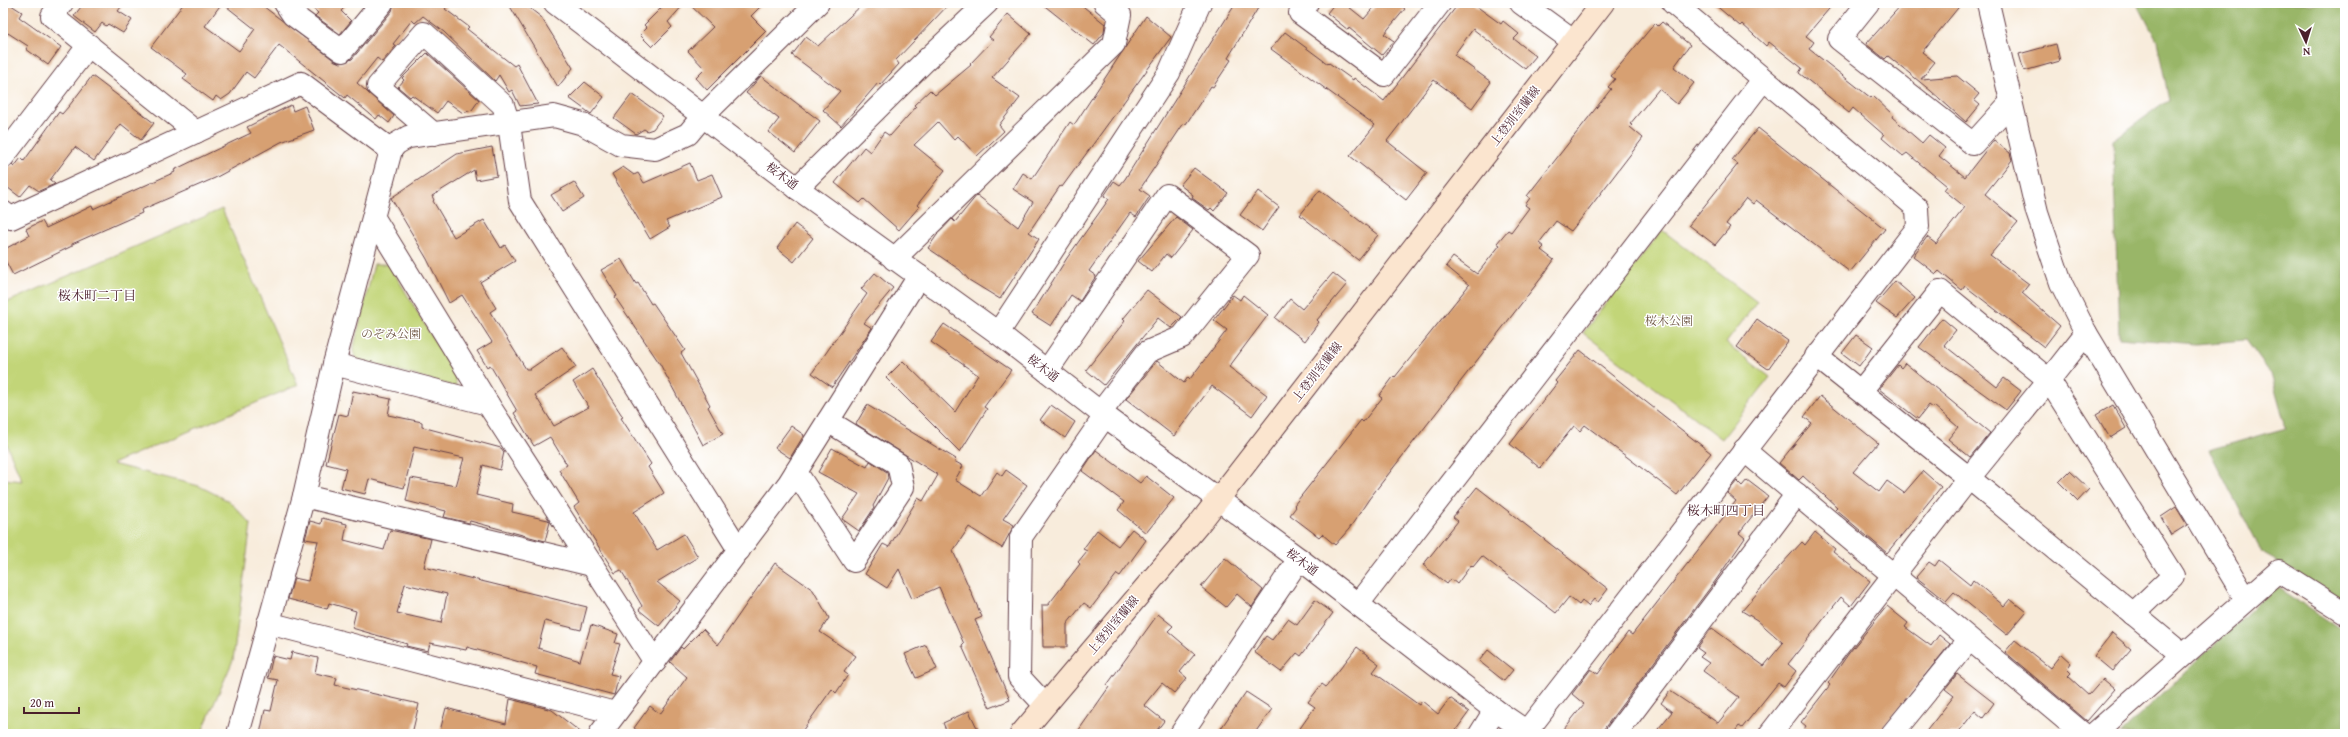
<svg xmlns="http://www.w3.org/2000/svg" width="2348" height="737" font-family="'Gentium Book Plus','Noto Serif JP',serif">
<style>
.green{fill:#c2d578;stroke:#867a52}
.forest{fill:#99b668;stroke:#726a4a}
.building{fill:#d7a072;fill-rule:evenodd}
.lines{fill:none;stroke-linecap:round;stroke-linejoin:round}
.minor-casing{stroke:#643e46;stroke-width:24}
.tertiary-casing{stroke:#643e46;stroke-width:24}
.secondary-casing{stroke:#643e46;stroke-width:24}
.minor{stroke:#fff;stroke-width:22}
.tertiary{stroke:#fff;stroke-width:22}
.secondary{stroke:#fbe5cf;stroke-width:22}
.labels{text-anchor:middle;stroke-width:3;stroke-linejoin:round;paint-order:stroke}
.street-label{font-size:12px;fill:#4a1f2b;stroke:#fff}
.park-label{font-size:12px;fill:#6e5642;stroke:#fff}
.neighbourhood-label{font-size:13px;fill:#4a1f2b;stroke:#fff}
</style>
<rect width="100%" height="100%" fill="#fff"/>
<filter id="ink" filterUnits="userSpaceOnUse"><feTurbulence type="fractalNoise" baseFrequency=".025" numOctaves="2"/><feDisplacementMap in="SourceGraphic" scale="8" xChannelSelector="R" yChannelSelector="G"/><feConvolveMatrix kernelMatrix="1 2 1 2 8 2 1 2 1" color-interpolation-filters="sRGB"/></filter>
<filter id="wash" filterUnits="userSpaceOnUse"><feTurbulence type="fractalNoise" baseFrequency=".012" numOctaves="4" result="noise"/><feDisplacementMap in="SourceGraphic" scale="16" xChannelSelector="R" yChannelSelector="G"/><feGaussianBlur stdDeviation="0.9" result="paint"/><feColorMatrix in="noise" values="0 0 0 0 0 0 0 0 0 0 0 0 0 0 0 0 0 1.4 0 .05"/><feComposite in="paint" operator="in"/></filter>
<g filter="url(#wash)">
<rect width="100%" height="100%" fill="#f8ecdc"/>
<!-- green -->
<g class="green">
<polygon points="222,209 298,385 112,464 199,486 229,501 251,524 233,660 201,734 3,734 3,479 22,481 3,436 3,304"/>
<polygon points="1662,230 1757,302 1726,343 1770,377 1722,439 1583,333"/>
<polygon points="374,264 389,264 456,377 456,387 356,359 353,351"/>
</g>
<!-- forest -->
<g class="forest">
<polygon points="2137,3 2345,3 2345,600 2262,553 2209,450 2286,428 2271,374 2246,340 2197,344 2119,338 2113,140 2169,100 2157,41"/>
<polygon points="2276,586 2345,632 2345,734 2120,734"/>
</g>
<g id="blocks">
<!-- building -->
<g class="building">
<polygon points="3,3 8,3 22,12 19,17 61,47 48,65 26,49 28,46 8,33 3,40"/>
<polygon points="84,3 124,3 118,11 132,20 123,33 108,24 106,26 102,23 95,32 74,16"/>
<path d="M184 3H259L335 61 341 63 352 59 392 11 394 3H450L445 9 469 27 467 29 514 66 517 64 538 104 520 106 512 90 509 92 499 75 495 81 444 32 423 16 415 23 412 20 393 44 396 46 382 62 377 58 357 83 394 116 389 123 379 115 376 119 347 95 345 98 279 45 254 78 246 72 230 94 221 100 216 96 213 101 183 79 187 74 151 47ZM222 3 255 29 239 51 205 26Z"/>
<polygon points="307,3 349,3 341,11 351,21 340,34 315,16 318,13"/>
<polygon points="508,3 523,3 541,17 573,68 558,87"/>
<polygon points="666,3 685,3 668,22 672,27 652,47 640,35 647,28 644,25"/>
<polygon points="688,3 764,3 751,16 766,31 707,90 696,78 705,69 688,51 713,27"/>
<polygon points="864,3 950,3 896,60 899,64 880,85 878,83 841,126 823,110 840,91 792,55 806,37 818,46"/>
<polygon points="1041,3 1079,3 1105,24 1104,33 1094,45"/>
<polygon points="1236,3 1261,3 1228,58 1231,60 1213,87 1211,86 1186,124 1184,123 1140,189 1150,196 1136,217 1130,213 1089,271 1096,276 1080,301 1071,295 1051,326 1032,314 1067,258 1109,199 1104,196 1114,181 1120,185 1125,179"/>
<polygon points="1335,3 1344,3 1364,19 1378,3 1398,3 1405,9 1384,34 1394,41 1382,55 1349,28 1348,30 1327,13"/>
<polygon points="1459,3 1472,3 1501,24 1503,21 1519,34 1514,39 1536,56 1525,69 1473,29 1454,55 1491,82 1472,108 1434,80 1387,141 1427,173 1406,200 1350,156 1375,125 1271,49 1285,32 1328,64 1329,63 1353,80 1354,78 1384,101"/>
<polygon points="1713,3 1834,3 1806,36 1814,42 1809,49 1871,98 1873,96 1893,115 1892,117 1922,143 1929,135 1945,148 1939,156 1965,177 1994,140 2010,153 2012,160 1985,194 2018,222 1990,255 2029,284 2022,293 2060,326 2044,347 1965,286 1962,290 1939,271 1936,274 1913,256 1927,237 1936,244 1965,207 1944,190 1947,186 1907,153 1903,156 1882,138 1884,135 1853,108 1849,113 1799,73 1802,68 1769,42 1766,46 1742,24 1740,26"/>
<polygon points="1903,3 1962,3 1922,52 1935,62 1921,79 1957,76 1979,94 1974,100 1980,105 1966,122 1931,91 1888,56 1885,59 1866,44"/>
<polygon points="1008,14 1031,34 992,78 1020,98 999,125 1004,131 977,156 958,136 954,140 938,122 914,145 945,170 917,205 919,207 899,230 864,199 860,203 835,183 864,147 870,152 884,132 890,136 916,107 914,105 930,90 935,95 971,65 970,64 993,40 989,37"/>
<polygon points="1146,16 1171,37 1062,187 1060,186 1029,232 1039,239 1000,299 969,280 960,270 928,248 937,235 952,219 955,222 977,195 1018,227 1033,202 1013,189 1023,173 1032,179 1070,122 1074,125"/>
<polygon points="1662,22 1690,45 1674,67 1694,83 1677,104 1659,89 1630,124 1632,125 1630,127 1643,138 1584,215 1571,231 1556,221 1539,243 1544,247 1541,250 1554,260 1542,277 1369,499 1349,529 1335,545 1322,534 1319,537 1290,515 1296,507 1294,505 1361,420 1363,422 1382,398 1379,396 1394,376 1395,377 1469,285 1446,266 1453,257 1477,274 1500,245 1497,243 1508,230 1511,232 1529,208 1525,205 1530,198 1527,196 1611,89 1608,87 1615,79 1611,76 1655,23 1658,26"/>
<polygon points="2056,44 2060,61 2024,71 2019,54"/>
<polygon points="427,53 479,100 472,110 463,113 446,101 437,113 412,95 410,97 398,87 404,80 402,78"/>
<polygon points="92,76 154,123 141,140 121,124 94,161 75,147 50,180 55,184 39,191 30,185 20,197 3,184 3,172 12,165 14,167 21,158 24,161 59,112 62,114 69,106"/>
<polygon points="761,76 820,121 795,153 769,132 779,119 746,93"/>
<polygon points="585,82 604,97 591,114 569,98"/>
<polygon points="632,94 663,116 653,129 647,131 644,129 636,134 614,118"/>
<polygon points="291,105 293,111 305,106 314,130 281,142 215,178 141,210 142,213 72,244 72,246 13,275 3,256 3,250 29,236 26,229 42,221 46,228 92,206 93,209 175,172 174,170 251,133 247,127"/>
<polygon points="1758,128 1885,229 1850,272 1756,200 1753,204 1746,198 1726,224 1730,227 1715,245 1689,225 1738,164 1732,160"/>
<polygon points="492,147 497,176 476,180 474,170 432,196 434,200 433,201 454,237 484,220 501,248 505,245 515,261 480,282 496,308 490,312 526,369 530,369 562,347 576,367 535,395 554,426 589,407 573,382 592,369 623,417 621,418 651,464 648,467 664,493 634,512 657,550 684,534 698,557 657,582 680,601 659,626 639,610 642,606 621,570 615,573 574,507 579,503 559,470 567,465 550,437 534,446 514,413 517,411 490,365 487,367 477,351 492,342 462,295 449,303 427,259 391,198 457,154"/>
<polygon points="690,163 697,180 712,174 722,197 666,221 670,227 650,239 612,174 623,167 634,175 638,173 644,183"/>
<polygon points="1194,168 1228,193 1214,211 1211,208 1209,210 1192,198 1193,195 1180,185"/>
<polygon points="574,182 584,198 562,212 551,195"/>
<polygon points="1320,190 1378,235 1358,260 1300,215"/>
<polygon points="1258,191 1279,207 1262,231 1240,215"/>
<polygon points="1176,217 1193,230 1171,258 1166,254 1152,272 1138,261"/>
<polygon points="795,224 813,238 794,262 777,248"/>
<polygon points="621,259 636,284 638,283 651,304 653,303 685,350 681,353 710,405 708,407 723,434 703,445 660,364 615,297 617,296 601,270"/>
<polygon points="875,273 893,288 864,323 872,328 832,387 812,373 867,294 861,289"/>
<polygon points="1333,273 1347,284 1317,320 1319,322 1305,341 1275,318 1290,299 1302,309"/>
<polygon points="1895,281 1915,298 1897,318 1876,303"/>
<polygon points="1147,290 1182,317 1171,328 1158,318 1104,385 1086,370 1125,321 1123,319"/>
<polygon points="1233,295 1240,300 1243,295 1268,315 1229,367 1267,395 1252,416 1212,386 1174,436 1126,399 1157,361 1184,383 1188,377 1190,379 1227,330 1214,320"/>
<polygon points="1942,318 1956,330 1944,345 1997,387 2004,378 2021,391 2006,410 1919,347"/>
<polygon points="1757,319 1788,341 1768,369 1737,347"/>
<polygon points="944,324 1011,370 984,407 987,409 960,452 886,378 903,361 955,412 978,375 931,342"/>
<polygon points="1856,335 1873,347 1859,366 1842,353"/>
<polygon points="1580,350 1711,453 1677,495 1585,425 1580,431 1574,426 1540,468 1510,444 1557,383 1555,381"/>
<polygon points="1905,363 1990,433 1970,457 1948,439 1958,427 1934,406 1933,408 1929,405 1918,419 1879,389 1898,365 1901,368"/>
<polygon points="353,391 391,399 388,415 422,422 422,427 501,448 504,452 500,470 483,465 476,495 513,504 512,512 548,520 550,522 545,541 470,521 469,523 444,517 446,511 406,501 411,478 456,486 464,458 414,447 404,488 369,479 365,494 341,488 346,469 326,464 339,414 348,416"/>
<polygon points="1820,396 1878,443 1853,472 1879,492 1887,481 1904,493 1923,471 1941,487 1887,553 1835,509 1837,507 1803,476 1799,480 1779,463 1812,423 1804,417"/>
<polygon points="867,405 956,459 954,461 963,466 955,480 981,496 997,472 1002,476 1006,470 1027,485 1003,519 1014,525 1002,548 969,527 953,551 982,617 975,620 1010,700 990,708 962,646 964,644 939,587 912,599 899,569 887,588 865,574 883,544 889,547 918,498 923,501 938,475 856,424"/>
<polygon points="1051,405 1075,422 1065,438 1040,420"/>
<polygon points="2113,405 2126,428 2110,438 2096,415"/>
<polygon points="791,426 804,435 790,458 775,448"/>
<polygon points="832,448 867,467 870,461 887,472 888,478 873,506 874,508 859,531 842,519 859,494 818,472"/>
<polygon points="1096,450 1140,483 1146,476 1174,498 1146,533 1118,510 1124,502 1082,471"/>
<polygon points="2070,471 2089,489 2078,501 2059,482"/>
<polygon points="1747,480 1768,496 1739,533 1745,538 1716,580 1600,734 1560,734 1584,704 1572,694 1591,669 1598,674 1628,632 1632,635 1736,501 1727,493 1737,481 1742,486"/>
<polygon points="1477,487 1608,589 1598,602 1594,599 1588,606 1582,601 1579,605 1569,597 1556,613 1482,556 1473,567 1471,565 1457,584 1451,579 1447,584 1423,565 1458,521 1453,517"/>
<polygon points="2176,507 2187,525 2171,535 2161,517"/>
<path d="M322 518 347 524 344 540 384 550 390 530 431 539 424 567 587 607 581 630 545 621 538 648 580 661 591 625 618 634 615 643 620 644 610 674 619 676 614 695 535 674 537 667 467 647 466 650 430 643 428 651 406 646 407 644 352 628 356 611 329 603 327 609 288 599 294 578 308 581 318 541 305 539 310 521 321 524ZM405 584 447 594 441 623 397 613Z"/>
<polygon points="1132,529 1146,540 1120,576 1117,574 1091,608 1084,603 1067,624 1067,647 1043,647 1042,605 1048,605 1080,564 1078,562 1087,551 1083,549 1097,530 1118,546"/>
<polygon points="1815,532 1835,549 1833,552 1870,581 1851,606 1841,597 1788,664 1796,671 1784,687 1778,683 1742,728 1739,726 1733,734 1654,734 1672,712 1661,703 1670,691 1718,723 1739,697 1703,671 1709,663 1700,657 1704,653 1697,648 1712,628 1764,666 1783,643 1757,620 1742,611 1780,566 1802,542 1805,545"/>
<polygon points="1225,558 1263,590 1252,607 1237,594 1226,607 1201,587"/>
<polygon points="1939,560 1970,585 1973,580 2004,606 2010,599 2026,612 2007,635 1954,592 1946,601 1916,577 1929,562 1935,566"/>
<polygon points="775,563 813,590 829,618 820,632 856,656 844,672 848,675 836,693 832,689 800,734 642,734 634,728 650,706 660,714 687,677 670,662 681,647 683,649 703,629 718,645"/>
<polygon points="1315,600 1333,613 1301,656 1297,653 1281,672 1254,652 1266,636 1272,640 1288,619 1297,625"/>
<polygon points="1887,606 1908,623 1905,627 1931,646 1939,635 1950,644 1878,734 1801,734 1806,726 1801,722 1830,685 1828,683 1849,653"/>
<polygon points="1158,614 1173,626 1168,631 1195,654 1180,672 1187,678 1174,693 1162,683 1144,705 1164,721 1154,734 1076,734 1109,687 1107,685"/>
<polygon points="2112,633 2131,649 2112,671 2094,656"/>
<polygon points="2015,640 2050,668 2061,654 2071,663 2067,669 2071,673 2068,676 2089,695 2103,679 2115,689 2087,721 2005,652"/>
<polygon points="926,645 937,669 916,678 905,654"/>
<polygon points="1357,647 1379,664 1373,672 1419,705 1422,701 1438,714 1450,698 1469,712 1453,734 1296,734 1315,707 1308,702 1322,684 1326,687"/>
<polygon points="1488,650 1513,670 1504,681 1479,661"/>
<polygon points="292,652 318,658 315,673 337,678 335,685 419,704 412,734 260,734 265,710 271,711 278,680 268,678 273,656 290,660"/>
<polygon points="1957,674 1994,703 1983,718 1975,711 1957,734 1924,734 1954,696 1945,689"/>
<polygon points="1246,692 1272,709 1254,734 1217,734"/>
<polygon points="510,699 552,710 583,734 453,734 440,731 446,708 506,724"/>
<polygon points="969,711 980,734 948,734 943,723"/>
</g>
</g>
</g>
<g filter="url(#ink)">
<use href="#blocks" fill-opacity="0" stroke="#643e46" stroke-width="1"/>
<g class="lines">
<defs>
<g id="minor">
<polyline points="62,3 52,16 196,132"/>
<polyline points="285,3 293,15 342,51 382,3"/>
<polyline points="1307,3 1300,13 1384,75 1440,3"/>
<polyline points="1521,3 1573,41"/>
<polyline points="1868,3 1839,39 1973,144 2011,102"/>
<polyline points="1988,3 2037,212 2061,283 2086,333 2246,599"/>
<polyline points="434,134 378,86 424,33 503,105 509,124 520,201 739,550"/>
<polyline points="3,157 89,45"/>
<polyline points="797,188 924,62 987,3"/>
<polyline points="3,212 11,218 301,83 391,150"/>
<polyline points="374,218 488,404 655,662"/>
<polyline points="894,259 1114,44 1120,15 1105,3"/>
<polyline points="998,333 1169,73 1200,3"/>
<polyline points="1816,356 1969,478 2183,655"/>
<polyline points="334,364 488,404"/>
<polyline points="1047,371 1167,195 1248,255 1182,337 1147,352 1100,413"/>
<polyline points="1861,391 1940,291 2049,380 2173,576 2133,614"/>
<polyline points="1744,450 2083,734"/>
<polyline points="796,472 854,561 903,487 898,464 828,421"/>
<polyline points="304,496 592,565"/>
<polyline points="1358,604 1763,80"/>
<polyline points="268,623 615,713"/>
<polyline points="1045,705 1019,677 1021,537 1105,416"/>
<polyline points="1527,731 1918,227 1917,208 1673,3"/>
<polyline points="238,734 304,496 334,364 391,150 396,144 408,137 554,116 583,124 621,145 655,149 688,134 703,116 818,3"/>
<polyline points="600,734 789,483 919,276"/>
<polyline points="1181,734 1299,559"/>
<polyline points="1480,734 1495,710"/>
<polyline points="1616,734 1797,494"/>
<polyline points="1770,734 1969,478 2049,380 2086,333"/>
<polyline points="2094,734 2279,571 2345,613"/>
</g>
<g id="tertiary">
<polyline points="555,3 797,188 998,333 1105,416 1299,559 1495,710 1530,734"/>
<polyline points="1892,734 1969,640"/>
</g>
<polyline id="secondary" points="1021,734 1199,524 1603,3"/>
</defs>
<!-- minor casing -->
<use href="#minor" class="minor-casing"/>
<!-- tertiary casing -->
<use href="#tertiary" class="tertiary-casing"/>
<!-- secondary casing -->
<use href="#secondary" class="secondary-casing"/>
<!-- minor -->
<use href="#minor" class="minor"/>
<!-- tertiary -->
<use href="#tertiary" class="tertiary"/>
<!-- secondary -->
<use href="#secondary" class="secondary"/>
</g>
</g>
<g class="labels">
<!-- street labels -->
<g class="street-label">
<text transform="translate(1515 116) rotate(-52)" y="4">上登別室蘭線</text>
<text transform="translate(782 176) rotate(37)" y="4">桜木通</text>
<text transform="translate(1043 368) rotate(38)" y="4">桜木通</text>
<text transform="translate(1317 372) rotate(-52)" y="4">上登別室蘭線</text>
<text transform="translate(1302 562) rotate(37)" y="4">桜木通</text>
<text transform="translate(1113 625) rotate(-50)" y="4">上登別室蘭線</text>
</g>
<!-- park labels -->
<g class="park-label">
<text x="1669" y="325">桜木公園</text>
<text x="391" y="338">のぞみ公園</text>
</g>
<!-- neighbourhood labels -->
<g class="neighbourhood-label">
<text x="97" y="300">桜木町二丁目</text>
<text x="1726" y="515">桜木町四丁目</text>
</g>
</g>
<!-- margin -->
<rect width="2348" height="737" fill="none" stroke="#fff" stroke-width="16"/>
<!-- north arrow -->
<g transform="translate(2306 42) rotate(176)" stroke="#ffffff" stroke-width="3" paint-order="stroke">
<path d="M0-3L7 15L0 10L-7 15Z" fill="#4a1f2b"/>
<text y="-6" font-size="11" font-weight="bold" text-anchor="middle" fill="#4a1f2b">N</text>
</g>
<!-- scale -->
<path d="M24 707v6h55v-6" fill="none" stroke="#4a1f2b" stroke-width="2"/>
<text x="30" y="707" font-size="12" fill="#4a1f2b" stroke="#ffffff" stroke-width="3" paint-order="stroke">20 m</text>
</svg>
